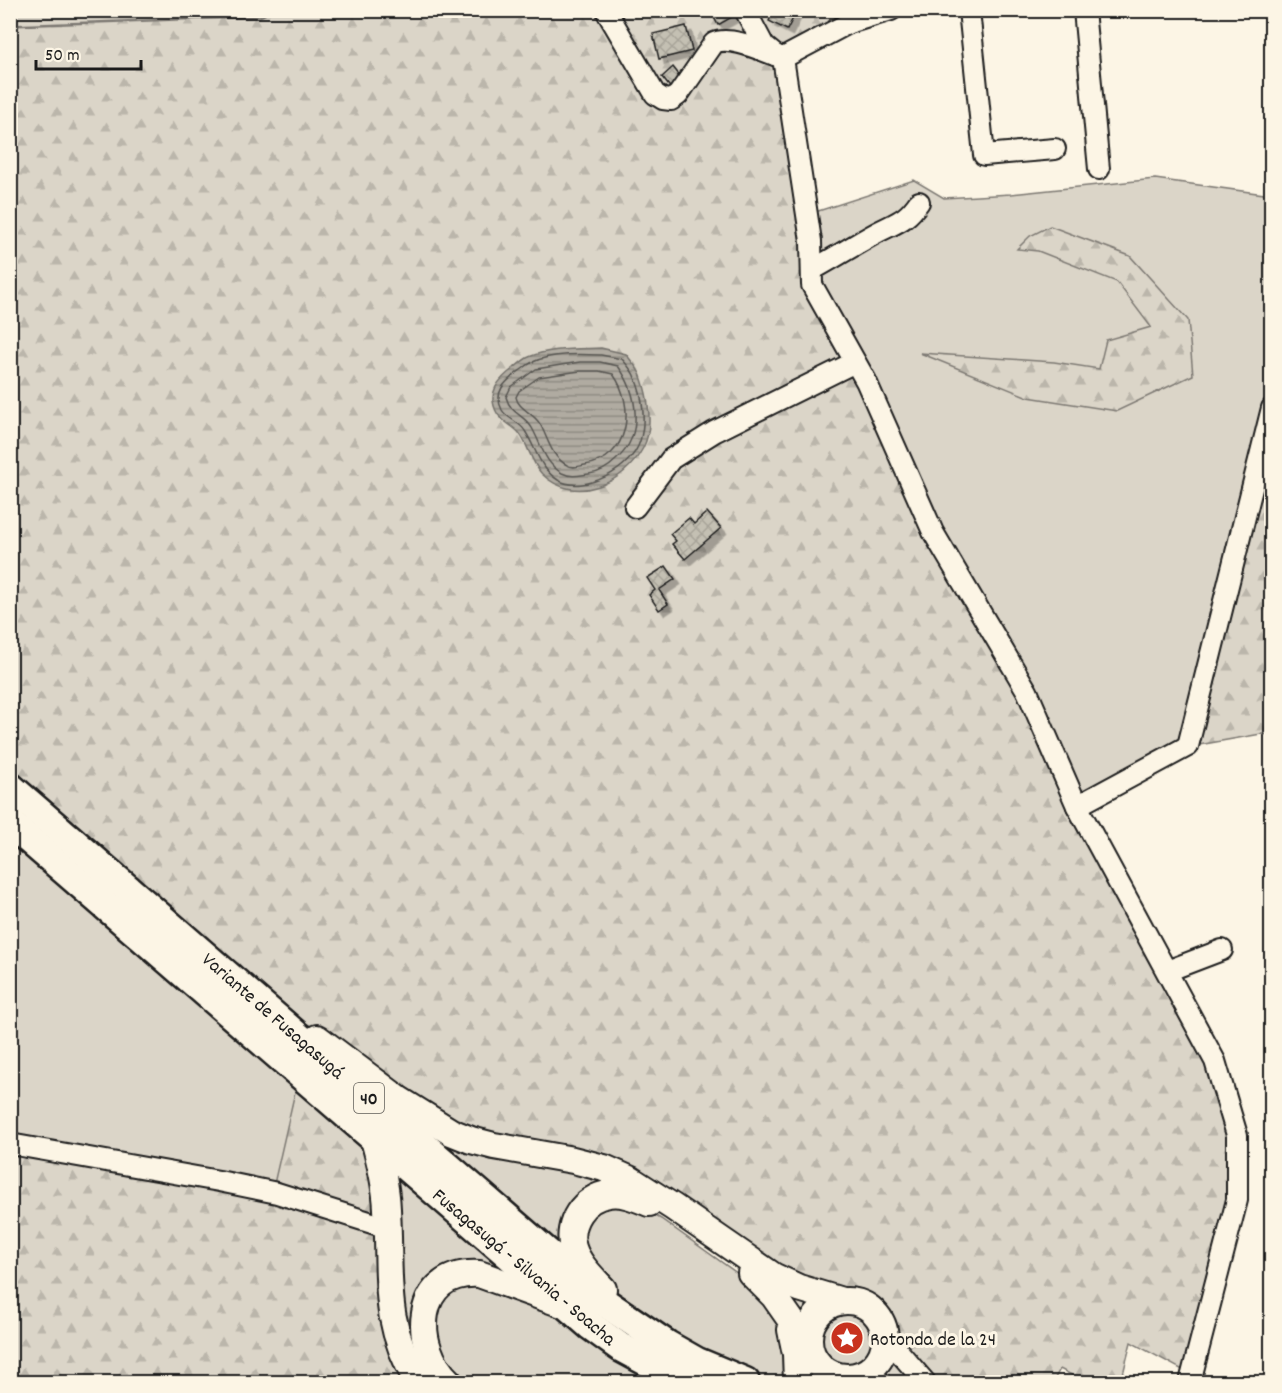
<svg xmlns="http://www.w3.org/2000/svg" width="1282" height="1393" font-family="Dekko,sans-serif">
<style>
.grass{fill:#dbd5c8;stroke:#7c7872;stroke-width:1.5}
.forest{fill:url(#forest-firs);stroke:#7c7872;stroke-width:1.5}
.water{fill:url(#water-rules);stroke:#75726c;stroke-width:1.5}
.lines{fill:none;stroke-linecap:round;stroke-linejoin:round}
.shore{stroke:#575551;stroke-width:1.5}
.building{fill:url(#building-cross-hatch);stroke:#1c1c1c;stroke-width:1.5;filter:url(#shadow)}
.minor-casing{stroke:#1c1c1c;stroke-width:24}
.major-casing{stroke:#1c1c1c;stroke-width:30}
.highway-casing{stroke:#1c1c1c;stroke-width:33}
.minor{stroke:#fcf5e5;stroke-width:20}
.major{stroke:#fcf5e5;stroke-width:26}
.highway{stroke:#fcf5e5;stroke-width:28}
.labels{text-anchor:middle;stroke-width:6;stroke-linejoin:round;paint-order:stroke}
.shield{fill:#fcf5e5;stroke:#5f5d58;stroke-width:1.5}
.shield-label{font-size:18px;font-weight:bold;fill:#1c1c1c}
.street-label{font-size:20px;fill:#1c1c1c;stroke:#fcf5e5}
.poi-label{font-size:20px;fill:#1c1c1c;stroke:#fcf5e5;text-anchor:start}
</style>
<defs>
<pattern id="forest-firs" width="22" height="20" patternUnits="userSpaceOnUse" patternTransform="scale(1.5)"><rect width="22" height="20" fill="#dbd5c8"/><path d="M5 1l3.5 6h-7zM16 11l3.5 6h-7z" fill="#bbb6ab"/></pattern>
<pattern id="water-rules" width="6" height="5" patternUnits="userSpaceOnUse" patternTransform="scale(1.5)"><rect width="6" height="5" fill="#b0aba1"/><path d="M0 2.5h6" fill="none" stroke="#8e8a82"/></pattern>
<pattern id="building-cross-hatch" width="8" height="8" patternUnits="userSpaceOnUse" patternTransform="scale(1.5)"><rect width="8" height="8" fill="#c4c0b3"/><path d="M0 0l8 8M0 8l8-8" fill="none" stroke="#a8a499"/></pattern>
<filter id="shadow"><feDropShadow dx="5.5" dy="5.5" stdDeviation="0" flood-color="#0004"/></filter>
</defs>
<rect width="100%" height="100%" fill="#fcf5e5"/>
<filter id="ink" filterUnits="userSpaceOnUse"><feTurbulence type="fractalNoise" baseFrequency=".0167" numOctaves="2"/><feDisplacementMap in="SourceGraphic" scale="12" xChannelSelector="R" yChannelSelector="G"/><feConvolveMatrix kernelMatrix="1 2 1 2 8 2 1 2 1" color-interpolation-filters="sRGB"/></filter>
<g filter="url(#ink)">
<!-- grass -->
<g class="grass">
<polygon points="10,11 11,10 273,11 258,16 11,25"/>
<polygon points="1155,179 1271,195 1271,391 1183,742 1080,799 938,530 817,284 812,213 914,180 944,198 1011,194"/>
<polygon points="11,834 366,1141 11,1382"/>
<path d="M363 1082C397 1107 431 1137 471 1148 524 1164 579 1164 629 1188 669 1206 705 1233 740 1259 754 1269 768 1283 784 1291 795 1296 807 1299 818 1303L811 1310 803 1322C797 1311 787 1299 778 1289 759 1271 734 1255 712 1240 688 1223 654 1194 626 1187 606 1182 581 1192 570 1210 559 1229 562 1247 573 1266Z"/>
<polygon points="389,1161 530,1283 428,1285 437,1382 427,1382 405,1342"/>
<polygon points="602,1204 641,1208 661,1219 748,1281 766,1301 783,1332 789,1382 769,1382 757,1378 644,1320 603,1277 587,1257 580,1226"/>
<polygon points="461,1283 478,1283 566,1315 666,1382 461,1382 438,1352 434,1309"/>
<circle cx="847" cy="1340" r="29"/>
<path d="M890 1352 917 1382H894L876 1375C883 1369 888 1362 890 1352Z"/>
</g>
<!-- forest -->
<g class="forest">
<polygon points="275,10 843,11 844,20 788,61 806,285 1016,684 1211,1064 1232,1134 1231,1201 1188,1373 1131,1342 1121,1382 1085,1382 1060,1369 1053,1382 932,1382 893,1335 890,1322 882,1309 870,1299 856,1294 844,1293 804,1281 678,1200 454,1124 327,1034 301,1021 11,776 10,26 260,17"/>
<polygon points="1050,226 1130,256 1188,320 1193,375 1117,411 1028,397 920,353 1054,362 1099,369 1106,340 1151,327 1117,282 1038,251 1017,249 1030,236"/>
<polygon points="1271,428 1271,735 1261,734 1193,746"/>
<polygon points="297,1083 366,1141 408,1382 11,1382 10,1150 271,1197"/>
</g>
<!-- water -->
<path class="water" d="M601 348 626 354C631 361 638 368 641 376 648 396 654 428 643 448 624 484 575 506 542 474 531 462 529 447 520 434 514 426 502 422 497 413 486 393 499 379 514 368 519 364 524 359 529 357 547 348 581 349 601 348Z"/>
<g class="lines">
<!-- shore -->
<g class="shore">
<path d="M601 355 622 359C627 365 633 371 635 378 643 396 646 422 640 441 632 469 584 495 558 480 539 468 536 448 525 431 520 422 507 419 502 410 493 392 505 382 518 372 523 369 528 364 533 362 552 353 580 354 601 355Z"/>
<path d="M580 362H600L618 366C638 393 644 435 617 459 609 467 601 473 589 474 580 475 572 478 562 473 545 464 541 444 532 428 524 414 511 415 506 397L511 387 536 369Z"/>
<path d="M580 371H599L613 374C636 406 630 459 585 465 579 466 573 469 567 465 551 457 548 438 540 424 534 413 518 409 516 397L519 391 539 377Z"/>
</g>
</g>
<!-- building -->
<g class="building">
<polygon points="710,10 738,10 739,13 718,25"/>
<polygon points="774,10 797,10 787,30 769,21"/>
<polygon points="686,26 692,51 659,59 653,34"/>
<polygon points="673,67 683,80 672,90 662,77"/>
<polygon points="707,512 721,528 685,559 672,544 676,541 670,534 689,518 694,524"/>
<polygon points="666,566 675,579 659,590 668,604 659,610 649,595 655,590 647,578"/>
</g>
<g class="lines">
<defs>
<g id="minor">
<polyline points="745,10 764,46 775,55"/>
<polyline points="969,10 984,155 1055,149"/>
<polyline points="1084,10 1099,169"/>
<path d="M608 14 655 94 663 99 671 100 678 95 714 43C731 35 765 52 783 58L849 23 891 10"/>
<polyline points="783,58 811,241 812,285 866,381 933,532 1027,691 1077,806 1215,1061 1237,1135 1237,1200 1190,1382"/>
<path d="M812 270C834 258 856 244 878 232 897 222 906 221 919 202"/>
<polyline points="635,507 671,459 714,432 855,362"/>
<polyline points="1077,806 1188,746 1272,408"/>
<polyline points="1167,971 1222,950"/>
<polyline points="10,1144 219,1181 277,1193 388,1228"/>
<polyline points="885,1336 925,1382"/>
<polyline points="860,1375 880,1382"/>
</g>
<g id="major">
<polyline points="317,1038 398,1099 451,1132 471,1140 494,1146 573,1160 604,1168 631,1180 673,1207 773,1276 799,1288 842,1301"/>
<path d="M373 1136C380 1160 386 1184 387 1209 391 1276 381 1321 418 1382"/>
<polyline points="751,1273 774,1296 809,1346"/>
<path d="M603 1289C592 1277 578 1264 573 1248 566 1224 583 1197 609 1194 623 1192 636 1198 649 1203"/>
<circle cx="847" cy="1339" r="38"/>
<polyline points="791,1330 796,1354 797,1382"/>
<path d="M449 1382C411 1347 413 1270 479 1274L562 1304"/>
</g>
<g id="highway">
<polyline points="10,787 604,1302 667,1345 697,1362 745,1382"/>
<polyline points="10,823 591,1326 620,1347 685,1382"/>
</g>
</defs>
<!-- minor casing -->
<use href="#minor" class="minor-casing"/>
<!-- major casing -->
<use href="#major" class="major-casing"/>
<!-- highway casing -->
<use href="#highway" class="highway-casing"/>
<!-- minor -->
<use href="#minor" class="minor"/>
<!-- major -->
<use href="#major" class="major"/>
<!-- highway -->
<use href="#highway" class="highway"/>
</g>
</g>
<!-- icons -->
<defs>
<symbol id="sight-disc" viewBox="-11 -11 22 22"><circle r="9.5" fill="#c8321e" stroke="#fcf5e5"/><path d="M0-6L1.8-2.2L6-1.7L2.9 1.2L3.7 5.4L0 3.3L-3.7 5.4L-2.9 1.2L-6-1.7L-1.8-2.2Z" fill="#fff"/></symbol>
</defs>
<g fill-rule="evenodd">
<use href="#sight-disc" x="828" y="1319" width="38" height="38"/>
</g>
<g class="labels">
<!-- shield labels -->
<rect class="shield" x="354" y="1083" width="30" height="30" rx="4.5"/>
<g class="shield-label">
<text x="369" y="1104">40</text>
</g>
<!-- street labels -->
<g class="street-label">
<text transform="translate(274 1015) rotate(41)" y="7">Variante de Fusagasugá</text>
<text transform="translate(525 1266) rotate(40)" y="7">Fusagasugá - Silvania - Soacha</text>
</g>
<!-- poi labels -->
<g class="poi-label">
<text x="870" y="1345">Rotonda de la 24</text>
</g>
</g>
<!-- margin -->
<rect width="1282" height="1393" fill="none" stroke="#fcf5e5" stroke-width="36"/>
<rect x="18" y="18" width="1246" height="1357" fill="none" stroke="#1c1c1c" stroke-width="2" filter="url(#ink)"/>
<!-- scale -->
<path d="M36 60v9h105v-9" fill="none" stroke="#1c1c1c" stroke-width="3"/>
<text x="45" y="60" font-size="18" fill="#1c1c1c" stroke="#fcf5e5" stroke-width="4.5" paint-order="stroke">50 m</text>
</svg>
